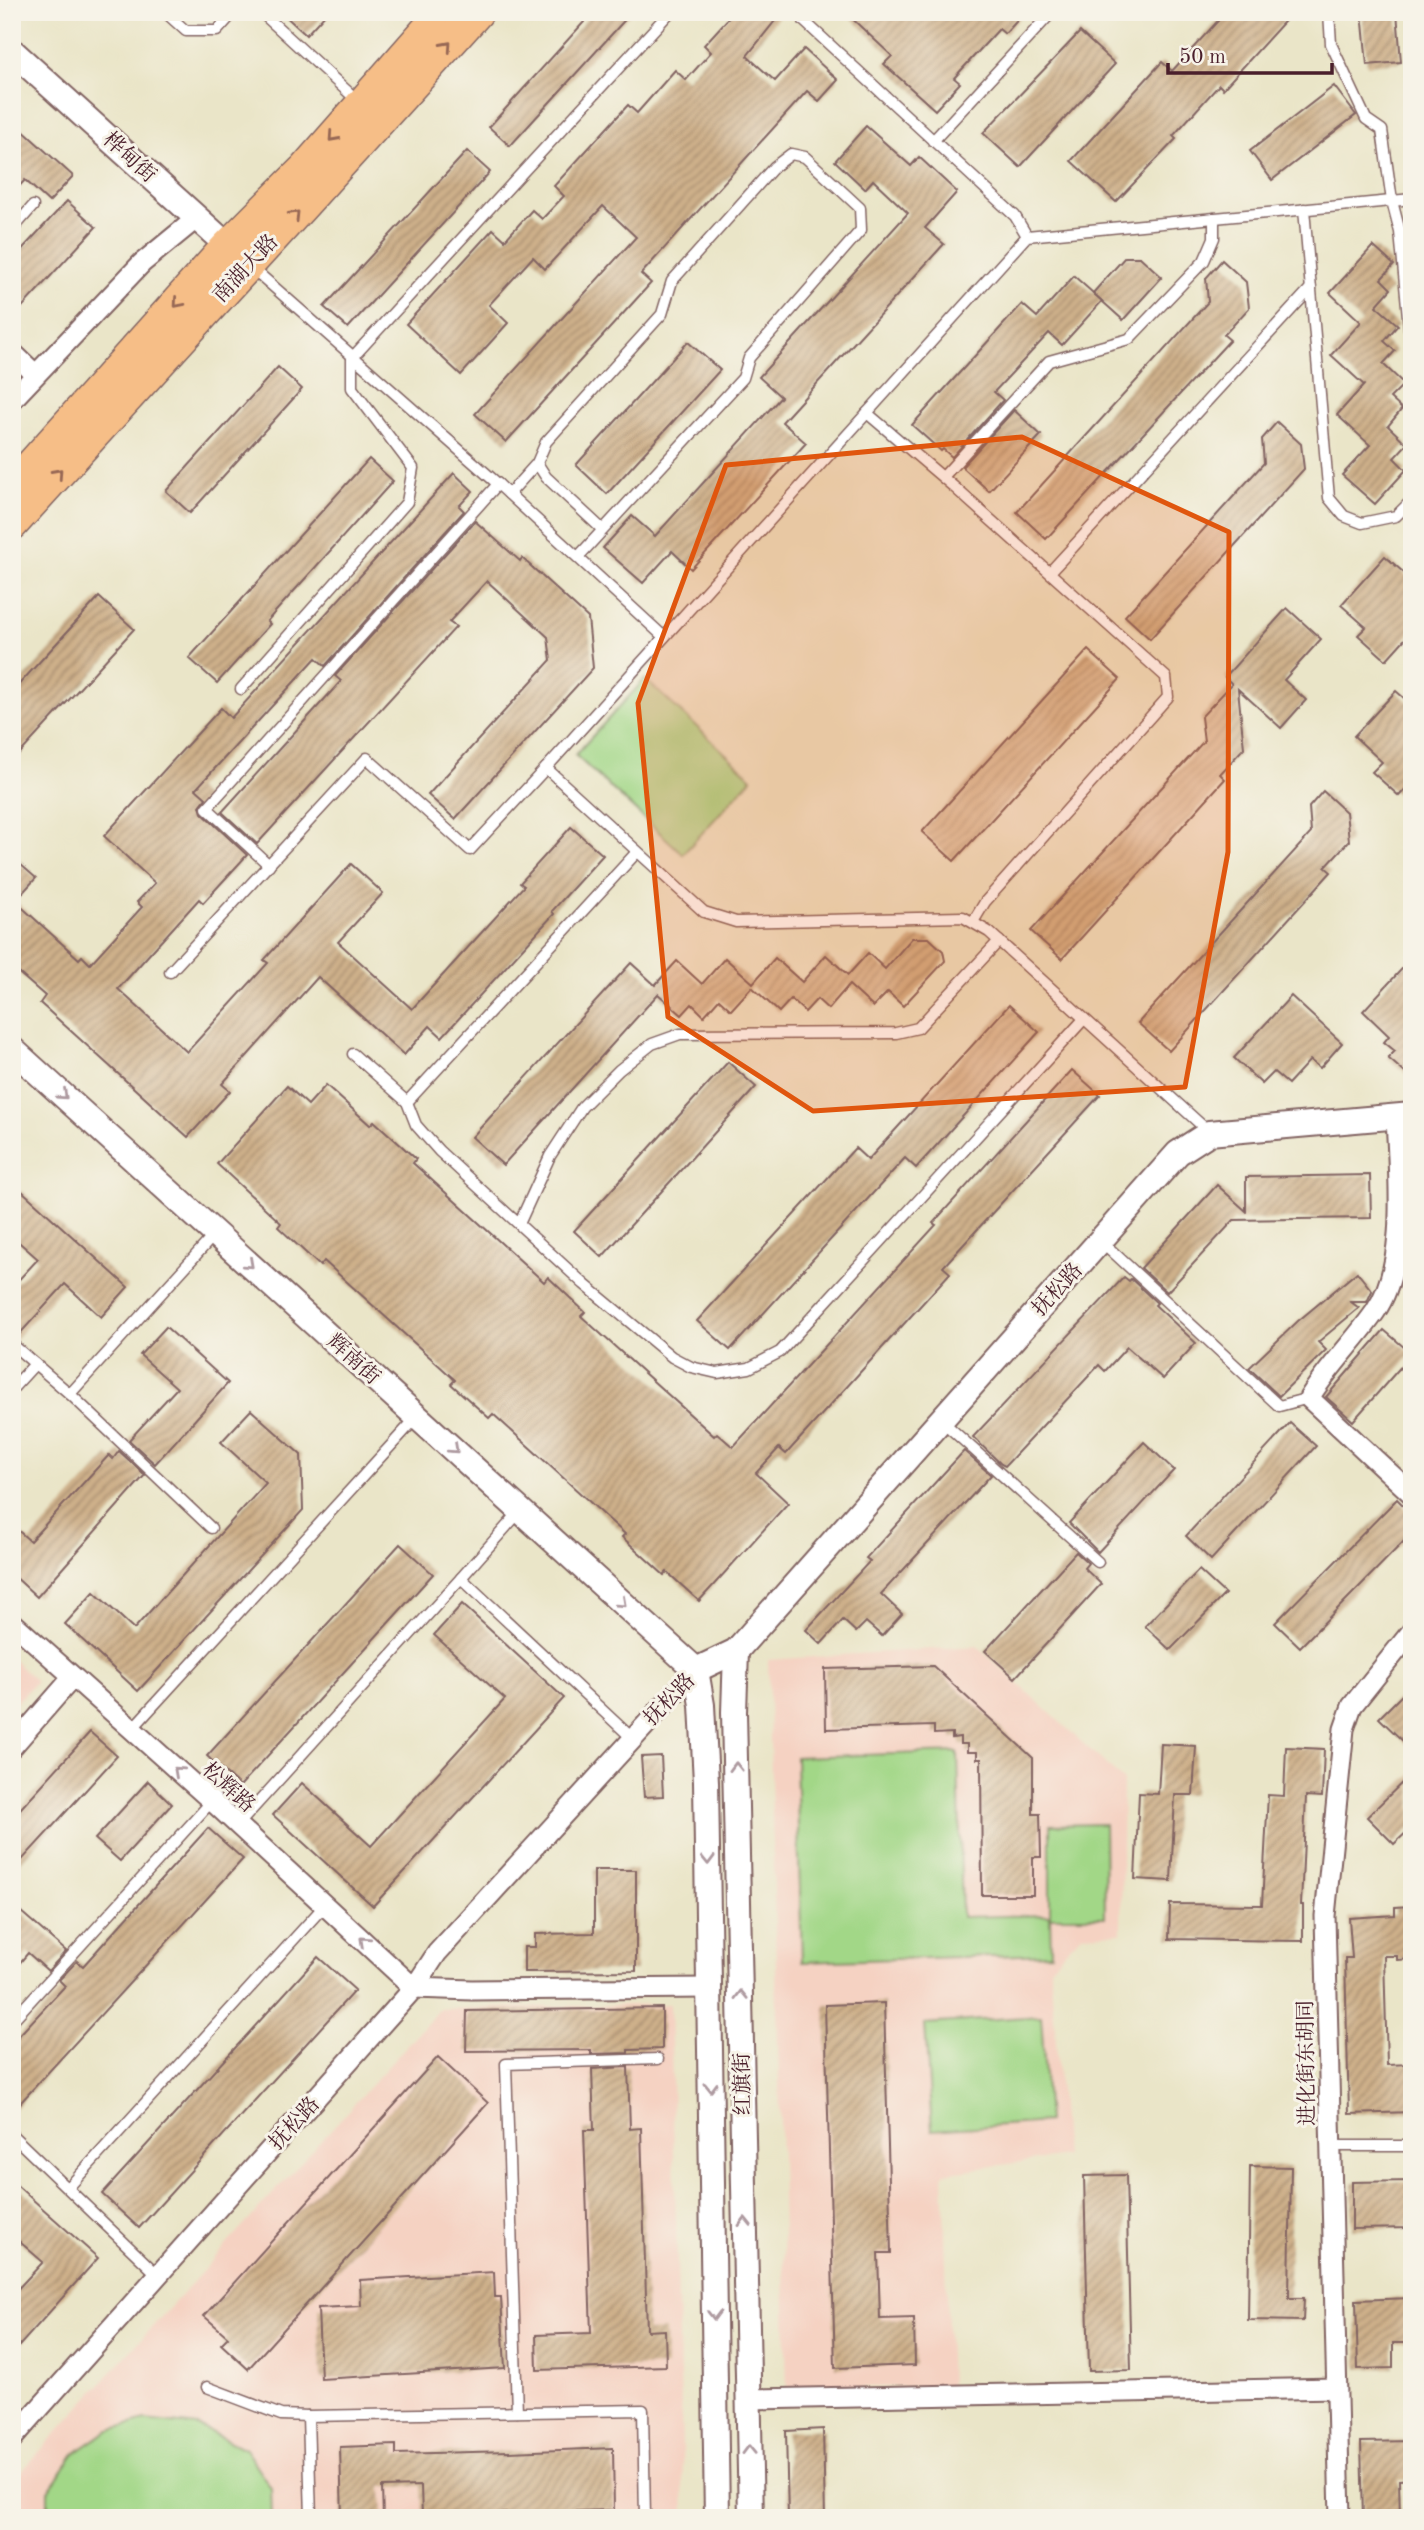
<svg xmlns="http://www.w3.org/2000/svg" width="1424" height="2530" font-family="'Old Standard TT','Noto Serif SC',serif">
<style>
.built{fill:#f5d2c2}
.green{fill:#a2d787;stroke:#767b59;stroke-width:2}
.building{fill:url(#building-hatch)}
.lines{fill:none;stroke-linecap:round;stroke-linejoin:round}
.service-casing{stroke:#826462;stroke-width:13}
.minor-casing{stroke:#826462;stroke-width:23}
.tertiary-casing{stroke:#826462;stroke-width:28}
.primary-casing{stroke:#826462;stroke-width:35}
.service{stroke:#fff;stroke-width:10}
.minor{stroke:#fff;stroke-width:19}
.tertiary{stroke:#fff;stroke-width:24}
.primary{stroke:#f6be87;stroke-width:32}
.oneway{stroke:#976754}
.oneway2{stroke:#ae9aa0}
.marked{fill:#e0560e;fill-opacity:0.2;stroke:#e0560e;stroke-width:5;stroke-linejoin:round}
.labels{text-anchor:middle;stroke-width:6;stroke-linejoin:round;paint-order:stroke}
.street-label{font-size:21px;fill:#4a1f2b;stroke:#f7f3e8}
</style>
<defs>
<pattern id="building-hatch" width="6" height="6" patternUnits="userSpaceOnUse" patternTransform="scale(1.75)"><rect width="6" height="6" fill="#ceb08a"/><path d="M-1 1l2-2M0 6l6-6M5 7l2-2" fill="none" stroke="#a98f71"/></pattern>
</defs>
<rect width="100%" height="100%" fill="#f7f3e8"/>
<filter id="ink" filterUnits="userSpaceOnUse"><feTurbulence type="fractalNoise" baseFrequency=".0143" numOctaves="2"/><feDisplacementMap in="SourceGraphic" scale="14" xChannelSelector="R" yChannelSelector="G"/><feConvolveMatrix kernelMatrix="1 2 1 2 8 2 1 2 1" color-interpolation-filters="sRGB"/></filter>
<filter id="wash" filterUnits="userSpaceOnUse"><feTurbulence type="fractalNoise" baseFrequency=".00686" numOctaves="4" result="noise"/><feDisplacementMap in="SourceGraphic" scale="28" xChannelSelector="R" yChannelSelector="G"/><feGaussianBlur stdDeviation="1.57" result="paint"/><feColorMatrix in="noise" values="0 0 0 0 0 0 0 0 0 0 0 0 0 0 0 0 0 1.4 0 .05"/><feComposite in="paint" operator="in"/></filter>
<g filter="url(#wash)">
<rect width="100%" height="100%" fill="#eae5c8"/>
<!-- built -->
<g class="built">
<polygon points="977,1646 1123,1780 1121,1933 1081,1935 1050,1967 1065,2156 943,2173 950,2386 787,2388 768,1660"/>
<polygon points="12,1659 36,1681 12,1707"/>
<polygon points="670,2004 684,2518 12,2518 12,2482 440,2009"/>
</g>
<!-- green -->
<g class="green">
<polygon points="645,679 752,778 683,854 575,755"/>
<polygon points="958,1752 962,1917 1050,1915 1050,1825 1104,1824 1105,1917 1050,1917 1051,1954 802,1962 796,1757"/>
<polygon points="1041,2016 1048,2122 932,2130 925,2024"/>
<polygon points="145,2420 198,2426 245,2449 271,2488 272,2518 48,2518 48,2491 74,2454 107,2431"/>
</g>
<g id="blocks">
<!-- building -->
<g class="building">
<polygon points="281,12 327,12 306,35"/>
<polygon points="593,12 632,12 510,146 489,127"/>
<polygon points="734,12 782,12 747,56 775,81 804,49 838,80 819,101 807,91 641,274 651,283 506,442 475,414 636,237 603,206 545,269 533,257 489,305 508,323 461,375 406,324 493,229 505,240 532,210 542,219 564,196 554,186 628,105 637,113 675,70 686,80 711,52 704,45"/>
<polygon points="845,12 1025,12 1005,34 999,29 954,78 960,83 935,110 884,64 892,56"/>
<polygon points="1226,12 1293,12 1223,89 1219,85 1173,136 1176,139 1116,202 1071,161 1162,62 1172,71"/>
<polygon points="1362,12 1397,12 1401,62 1367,65"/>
<polygon points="1080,32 1115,64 1020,167 983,133"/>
<polygon points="1334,86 1356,115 1272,180 1250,151"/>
<polygon points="866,126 911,166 919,157 957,192 925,228 944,244 782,422 806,443 691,569 672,551 643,583 603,548 632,516 655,536 781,397 759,377 908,213 873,180 865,189 835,161"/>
<polygon points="21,129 73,176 49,202 25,180 12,194 12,139"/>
<polygon points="467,151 490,172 348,328 324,307"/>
<polygon points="67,201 96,227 12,318 12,260"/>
<polygon points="1373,246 1394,265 1381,279 1391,289 1376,306 1398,325 1384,341 1395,351 1383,364 1404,384 1390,398 1402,409 1388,426 1407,444 1394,458 1406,470 1375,504 1342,475 1370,445 1337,415 1364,385 1331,355 1361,322 1330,293"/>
<polygon points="1125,257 1140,257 1162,277 1123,320 1093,293"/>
<polygon points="1222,260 1246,282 1249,308 1224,335 1230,340 1046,539 1017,512 1208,302 1206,278"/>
<polygon points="1074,276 1102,301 1062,345 1049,333 994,392 1003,400 952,457 943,449 941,451 912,425 1022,304 1037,317"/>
<polygon points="688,342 720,370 607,494 576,465"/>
<polygon points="278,367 302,389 190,513 166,491"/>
<polygon points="1014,410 1041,435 989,491 962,467"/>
<polygon points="1277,422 1301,444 1304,469 1150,639 1125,616 1264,463 1262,439"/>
<polygon points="369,459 393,481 267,621 270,624 217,683 189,658"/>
<polygon points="454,473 473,491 459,506 464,511 325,666 316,658 196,789 206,798 200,806 202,813 247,855 203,903 199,899 118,989 187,1052 268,963 264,960 351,864 383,893 338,942 412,1009 524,886 520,883 571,827 603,855 552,911 554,914 442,1037 430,1026 404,1055 318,977 222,1084 230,1091 188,1137 40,1003 45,996 12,967 12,857 36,878 15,901 79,959 82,956 90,964 142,907 137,902 155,883 104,836 221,708 231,718"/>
<polygon points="475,521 520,561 522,558 588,618 593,668 455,819 428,795 551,660 548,637 487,581 449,622 456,627 257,844 222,812 341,681 335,676"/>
<polygon points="1385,556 1412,580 1412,631 1386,660 1358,635 1366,627 1341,605"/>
<polygon points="99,597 134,629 12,762 12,692"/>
<polygon points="1287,608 1321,639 1284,680 1306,700 1281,728 1238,689 1244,748 1220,774 1225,779 1062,959 1031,931 1204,741 1201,717 1232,684 1225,677"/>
<polygon points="1088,650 1120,679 954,861 922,832"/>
<polygon points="1396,691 1412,705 1412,782 1399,796 1372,772 1382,762 1354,736"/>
<polygon points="1323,791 1346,812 1349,841 1325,867 1331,872 1169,1051 1138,1023 1311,833 1309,807"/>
<polygon points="912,938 929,938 943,951 945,961 903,1006 888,992 873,1007 849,985 828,1009 817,999 805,1012 791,999 779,1012 752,987 731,1010 719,999 704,1016 692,1004 682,1015 658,994 503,1165 472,1137 631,963 655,985 677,961 702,984 725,958 753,983 775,958 802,982 826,955 848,975 868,953 885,969"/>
<polygon points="1412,958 1412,1079 1388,1058 1395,1051 1384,1042 1389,1036 1363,1011"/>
<polygon points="1291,996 1342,1043 1320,1068 1310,1060 1288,1084 1274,1072 1262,1084 1234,1058"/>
<polygon points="1009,1005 1039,1032 916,1168 905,1158 730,1350 697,1321 855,1148 868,1160"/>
<polygon points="728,1062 756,1087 602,1257 574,1231"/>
<polygon points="1072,1070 1100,1095 943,1267 950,1273 786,1454 779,1448 756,1473 788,1503 699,1601 667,1572 664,1575 622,1537 625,1534 493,1414 489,1418 451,1384 455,1380 324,1261 320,1266 278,1227 281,1223 217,1164 287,1086 308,1105 326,1085 370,1125 374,1121 416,1159 413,1163 544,1282 548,1277 585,1312 581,1316 714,1436 717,1433 733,1447 936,1225 933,1223"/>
<polygon points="1370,1175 1371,1218 1234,1220 1167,1292 1141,1268 1217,1185 1246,1211 1246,1177"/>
<polygon points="22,1191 128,1287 101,1317 65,1284 16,1338 12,1337 12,1287 38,1259 12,1236 12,1203"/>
<polygon points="1357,1272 1372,1291 1367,1302 1351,1302 1359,1308 1318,1342 1326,1350 1279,1396 1249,1368 1298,1321"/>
<polygon points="1124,1277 1129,1281 1131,1279 1157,1303 1155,1305 1196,1343 1163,1379 1127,1347 1105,1371 1099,1365 1005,1466 1001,1464 973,1437"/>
<polygon points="166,1327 228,1383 155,1464 129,1440 177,1388 140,1355"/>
<polygon points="1384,1330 1412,1354 1353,1421 1326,1397"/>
<polygon points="251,1410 301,1455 303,1510 138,1691 65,1624 94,1592 134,1629 266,1483 221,1442"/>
<polygon points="1290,1423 1316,1446 1211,1560 1186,1536"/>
<polygon points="1144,1442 1174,1470 1098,1552 1069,1523"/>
<polygon points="119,1451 145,1475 37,1597 12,1574 12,1525 30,1541 109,1455 113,1459"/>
<polygon points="964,1451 991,1475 881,1594 902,1614 882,1636 866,1622 856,1632 843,1620 821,1644 806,1630 870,1561 866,1558"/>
<polygon points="1397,1499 1412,1514 1412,1533 1300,1647 1275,1623"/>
<polygon points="400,1544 433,1574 240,1786 207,1756"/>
<polygon points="1076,1552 1088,1563 1084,1568 1101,1584 1015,1678 985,1651"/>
<polygon points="1199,1570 1225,1594 1170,1650 1145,1626"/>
<polygon points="462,1604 564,1698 373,1906 273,1815 302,1783 371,1846 505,1699 434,1635"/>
<polygon points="933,1666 1033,1758 1033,1814 1040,1814 1041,1857 1033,1857 1033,1895 982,1895 981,1759 977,1759 977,1752 967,1752 967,1744 960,1744 960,1737 952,1738 952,1733 934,1734 934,1726 826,1729 825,1669"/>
<polygon points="1412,1685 1412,1750 1379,1718"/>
<polygon points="90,1732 117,1756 12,1871 12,1818"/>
<polygon points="1161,1744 1196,1746 1193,1795 1175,1795 1171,1881 1135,1879 1139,1793 1158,1794"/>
<polygon points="1286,1747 1324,1749 1322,1797 1306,1796 1301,1905 1303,1905 1303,1941 1169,1939 1170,1904 1262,1905 1268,1795 1284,1796"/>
<polygon points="661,1756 663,1796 644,1797 641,1757"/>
<polygon points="1412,1773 1412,1827 1394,1844 1367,1817"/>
<polygon points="148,1781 172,1804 120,1861 95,1839"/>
<polygon points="208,1828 243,1859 12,2112 12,2043 65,1986 59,1980 77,1961 83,1966"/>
<polygon points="594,1870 636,1870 636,1971 524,1972 524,1947 535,1947 535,1934 594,1933"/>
<polygon points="12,1904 66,1951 48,1971 28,1953 12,1972"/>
<polygon points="1412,1906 1412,1959 1397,1960 1397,1956 1384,1956 1387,2065 1412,2064 1412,2112 1349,2114 1345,1958 1352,1958 1349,1918 1395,1915 1395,1907"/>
<polygon points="318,1957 355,1990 139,2228 102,2194"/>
<polygon points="884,2003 891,2253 878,2253 880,2319 914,2318 915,2365 835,2368 825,2005"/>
<polygon points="662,2008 662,2049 628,2050 628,2053 591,2054 591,2050 466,2051 467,2011"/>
<polygon points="438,2057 488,2103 248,2369 221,2344 228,2337 204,2316"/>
<polygon points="628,2067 630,2129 641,2128 647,2331 665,2330 666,2366 537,2370 536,2335 591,2333 584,2130 594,2130 592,2069"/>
<polygon points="1250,2166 1291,2167 1289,2298 1304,2298 1303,2321 1248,2320"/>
<polygon points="1126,2175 1131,2370 1089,2371 1084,2176"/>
<polygon points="12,2181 98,2258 12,2354 12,2295 43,2262 12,2235"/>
<polygon points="1412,2181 1412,2228 1352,2229 1352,2182"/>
<polygon points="494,2272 495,2297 501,2297 505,2368 321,2379 318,2308 361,2306 360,2280"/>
<polygon points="1412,2298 1412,2343 1393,2343 1393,2368 1358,2369 1356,2300"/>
<polygon points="823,2429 825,2518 788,2518 786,2431"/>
<polygon points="1412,2441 1412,2479 1399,2480 1400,2518 1363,2518 1361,2442"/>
<polygon points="396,2445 396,2454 509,2451 509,2452 613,2448 614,2510 422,2516 421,2486 382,2487 383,2518 342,2518 340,2447"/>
</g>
</g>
</g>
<g filter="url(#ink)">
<use href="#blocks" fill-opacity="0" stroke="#826462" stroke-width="2"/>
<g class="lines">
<defs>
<g id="service">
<polyline points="165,12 186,31 217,31 234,12"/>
<polyline points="261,12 359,102"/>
<polyline points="1329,12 1331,44 1366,119 1382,130 1392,201 1400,232 1412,359"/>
<polyline points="804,21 1015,216 1027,236"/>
<polyline points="933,141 1052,12"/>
<polyline points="1304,209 1329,498 1344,516 1362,523 1396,516 1412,500"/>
<polyline points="12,230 33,206"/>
<polyline points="250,266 498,484 207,808 269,865"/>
<polyline points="867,413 954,487 1166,677 1168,697 985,902 973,922"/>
<polyline points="943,477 1049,361 1129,339 1204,261 1214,238 1214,218"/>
<polyline points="498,484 664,637"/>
<polyline points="509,494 537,463"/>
<polyline points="578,557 743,378 749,358 861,230 860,208 805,157 791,154 774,167 672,281 662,314 546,442 537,463 546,477 603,530"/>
<polyline points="1050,572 1311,288"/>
<polyline points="241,689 407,502 413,468 352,388 352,358 670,12"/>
<polyline points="170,972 367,758 470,850 546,768"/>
<polyline points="353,1054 407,1102 416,1125 439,1151 584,1284 672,1357 691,1367 717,1373 749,1368 780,1352 1084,1019"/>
<polyline points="407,1102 637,852"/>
<polyline points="1209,1132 989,932 963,917 736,922 704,912 546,768 1027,236 1412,199"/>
<polyline points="519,1224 550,1156 582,1107 619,1070 652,1044 680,1034 896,1033 918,1028 999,941"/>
<polyline points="1100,1240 1279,1406 1309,1398"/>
<polyline points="12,1344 70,1394 211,1528"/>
<polyline points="12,1389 35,1364"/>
<polyline points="70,1394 215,1234"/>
<polyline points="941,1420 1098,1562"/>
<polyline points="521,1510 461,1578 632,1738"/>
<polyline points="132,1729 417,1417"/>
<polyline points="238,1825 461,1578"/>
<polyline points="12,2021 212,1801"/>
<polyline points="12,2135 158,2275"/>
<polyline points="1331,2146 1412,2146"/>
<polyline points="68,2188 325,1905"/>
<polyline points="207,2387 281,2415 308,2416 643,2410 645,2518"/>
<polyline points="517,2412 506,2064 658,2059"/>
<polyline points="308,2416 311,2518"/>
</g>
<g id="minor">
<polyline points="12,352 35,374"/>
<polyline points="12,400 142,263 197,218"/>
<path d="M1396 1116C1398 1173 1409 1263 1375 1312 1354 1342 1328 1367 1309 1398L1412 1494"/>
<polyline points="12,1622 212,1801 414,1988 472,1990 709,1988"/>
<polyline points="12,1747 73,1677"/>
<polyline points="748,2399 1336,2388"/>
<polyline points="12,2439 414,1988 437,1953 696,1670"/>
<polyline points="1340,2518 1325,1916 1344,1729 1352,1706 1412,1631"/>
</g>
<g id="tertiary">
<polyline points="12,51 239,256"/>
<polyline points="12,1049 696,1670"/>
<polyline points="736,1651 734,1712 751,2518"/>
<polyline points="696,1670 736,1651 1178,1153 1209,1133 1412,1115"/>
<polyline points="696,1670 702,1705 706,1782 717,2518"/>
</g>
<g id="primary">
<polyline points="12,487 228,246 305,169 443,12"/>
<path d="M12 524C167 353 323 184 477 12"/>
</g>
</defs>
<!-- service casing -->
<use href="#service" class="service-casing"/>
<!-- minor casing -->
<use href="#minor" class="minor-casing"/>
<!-- tertiary casing -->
<use href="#tertiary" class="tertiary-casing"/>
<!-- primary casing -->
<use href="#primary" class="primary-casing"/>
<!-- service -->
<use href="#service" class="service"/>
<!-- minor -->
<use href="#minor" class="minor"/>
<!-- tertiary -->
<use href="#tertiary" class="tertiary"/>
<!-- primary -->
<use href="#primary" class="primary"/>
</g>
<!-- one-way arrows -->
<defs><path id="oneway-chevron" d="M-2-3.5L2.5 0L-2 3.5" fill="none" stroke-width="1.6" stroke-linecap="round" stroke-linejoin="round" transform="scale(1.75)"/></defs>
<g class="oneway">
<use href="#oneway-chevron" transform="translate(447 46) rotate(-48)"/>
<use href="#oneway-chevron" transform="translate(333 137) rotate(132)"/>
<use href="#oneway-chevron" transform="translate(295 215) rotate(-46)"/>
<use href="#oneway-chevron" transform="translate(178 303) rotate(131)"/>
<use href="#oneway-chevron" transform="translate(58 473) rotate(-48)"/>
</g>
<g class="oneway2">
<use href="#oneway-chevron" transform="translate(63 1095) rotate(42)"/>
<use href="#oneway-chevron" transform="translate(249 1264) rotate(42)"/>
<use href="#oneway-chevron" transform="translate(454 1449) rotate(42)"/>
<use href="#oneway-chevron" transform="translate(622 1603) rotate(42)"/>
<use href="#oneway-chevron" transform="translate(736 1767) rotate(-91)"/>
<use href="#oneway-chevron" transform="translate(178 1771) rotate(-138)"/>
<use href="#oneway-chevron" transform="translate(708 1860) rotate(89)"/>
<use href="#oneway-chevron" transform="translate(364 1941) rotate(-137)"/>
<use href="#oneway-chevron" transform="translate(741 1995) rotate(-91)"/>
<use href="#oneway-chevron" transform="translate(711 2087) rotate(89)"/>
<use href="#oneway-chevron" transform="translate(745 2222) rotate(-91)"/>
<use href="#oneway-chevron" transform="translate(714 2315) rotate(89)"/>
<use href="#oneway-chevron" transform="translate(749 2450) rotate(-91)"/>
</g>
</g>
<!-- marked area -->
<path class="marked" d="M1022 437 1229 532 1228 852 1185 1087 813 1111 668 1017 638 703 726 465Z"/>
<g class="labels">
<!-- street labels -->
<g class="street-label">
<text transform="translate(130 157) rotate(42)" y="7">桦甸街</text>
<text transform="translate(245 268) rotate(-47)" y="7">南湖大路</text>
<text transform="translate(1057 1289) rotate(-48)" y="7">抚松路</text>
<text transform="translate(354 1359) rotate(42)" y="7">辉南街</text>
<text transform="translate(669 1699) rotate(-46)" y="7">抚松路</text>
<text transform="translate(229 1787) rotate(42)" y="7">松辉路</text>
<text transform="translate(1306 2063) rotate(-91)" y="7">进化街东胡同</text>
<text transform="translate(742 2084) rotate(-91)" y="7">红旗街</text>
<text transform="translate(294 2123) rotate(-48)" y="7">抚松路</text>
</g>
</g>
<!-- margin -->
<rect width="1424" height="2530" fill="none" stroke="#f7f3e8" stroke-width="42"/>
<!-- scale -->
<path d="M1168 63v10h164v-10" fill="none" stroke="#4a1f2b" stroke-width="3.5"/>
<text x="1179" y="63" font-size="21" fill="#4a1f2b" stroke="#f7f3e8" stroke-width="5" paint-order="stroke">50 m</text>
</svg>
